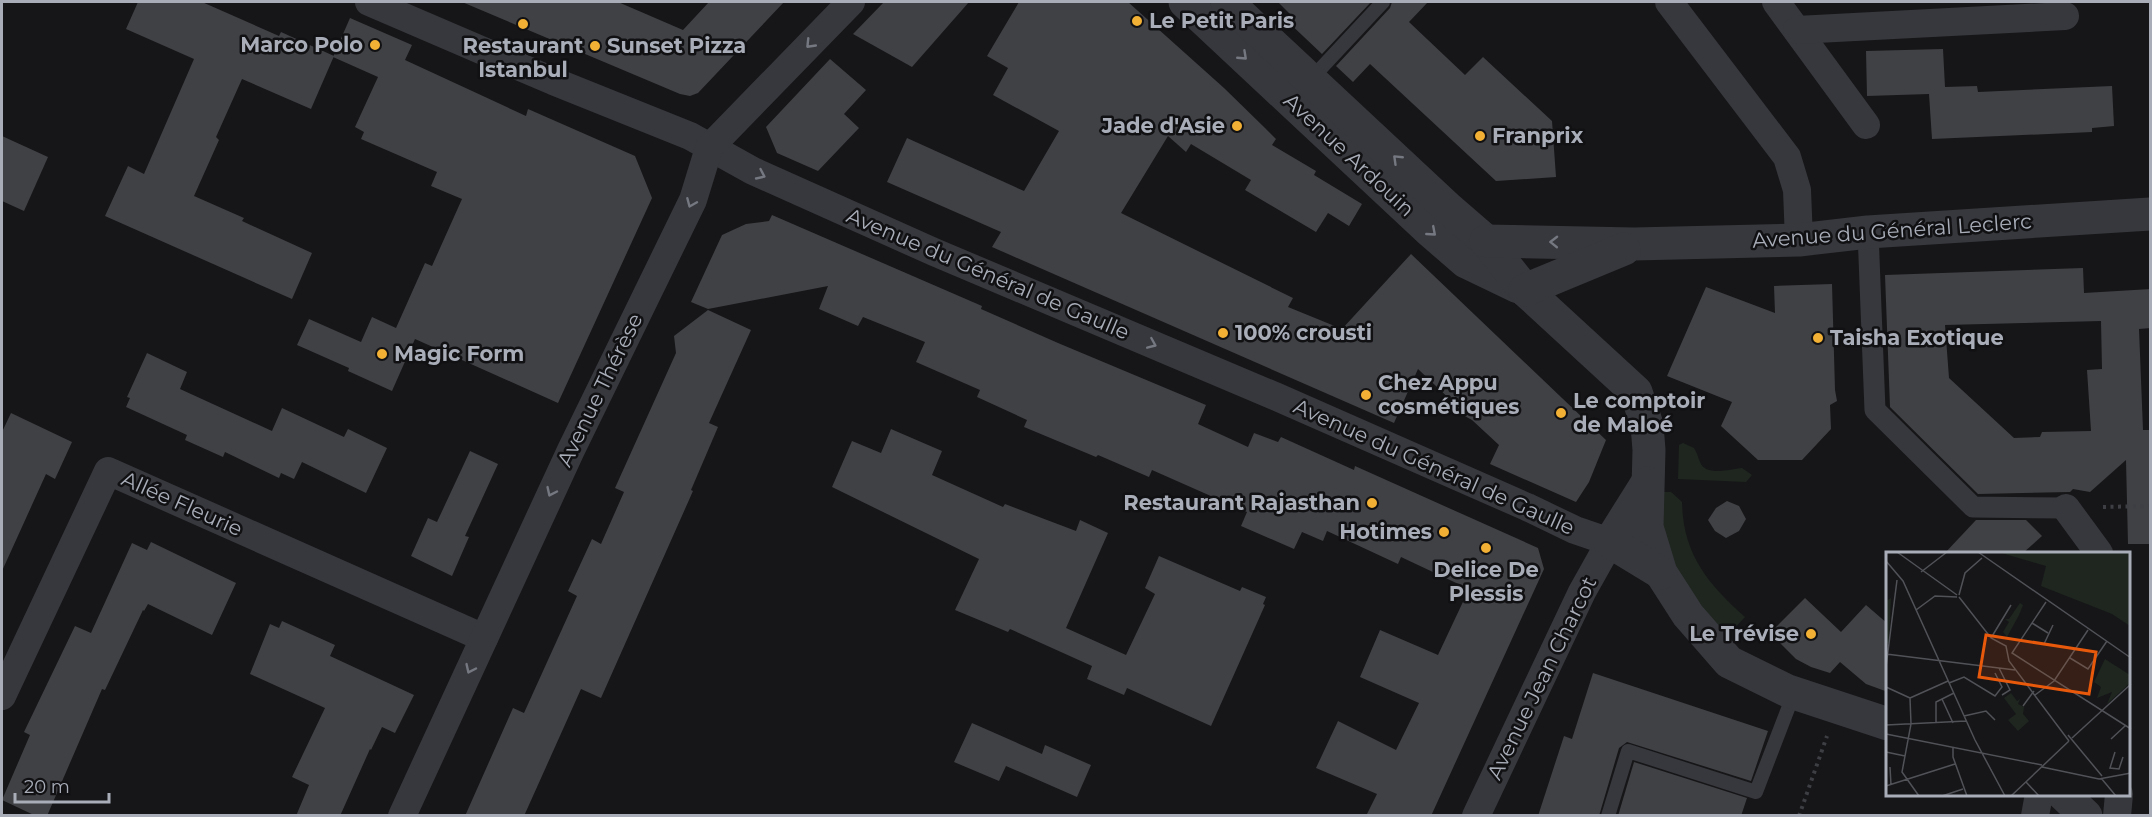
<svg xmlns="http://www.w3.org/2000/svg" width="2152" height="817" font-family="Montserrat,sans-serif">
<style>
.green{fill:#1e261f}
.building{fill:#404145;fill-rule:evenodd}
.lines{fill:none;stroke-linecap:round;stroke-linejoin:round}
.path{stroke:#3d3f44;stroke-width:4;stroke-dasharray:3 4.5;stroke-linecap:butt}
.service{stroke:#37383d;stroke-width:14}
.pedestrian{stroke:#37383d;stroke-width:21}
.minor{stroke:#37383d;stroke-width:28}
.tertiary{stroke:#37383d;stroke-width:33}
.oneway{stroke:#757881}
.poi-dot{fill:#f2b134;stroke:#111113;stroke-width:2}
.labels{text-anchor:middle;stroke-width:5;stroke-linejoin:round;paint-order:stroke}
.poi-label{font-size:21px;font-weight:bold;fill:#a8adb8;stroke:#111113;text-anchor:start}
.street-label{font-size:21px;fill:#a8adb8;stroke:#111113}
.inset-road{fill:none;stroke:#505258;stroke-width:1.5}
.view{fill:#e8590c;fill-opacity:0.15;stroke:#e8590c;stroke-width:3}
.inset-edge{fill:none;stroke:#a8adb8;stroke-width:3}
</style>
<rect width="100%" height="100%" fill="#161618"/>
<!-- green -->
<g class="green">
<path d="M1683 443 1694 448C1697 453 1698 457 1700 462 1706 477 1730 469 1742 468L1752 475 1746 482 1678 479 1679 445Z"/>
<path d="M1659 492H1671L1682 502C1683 554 1707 583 1745 617L1726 637 1668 563Z"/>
</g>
<!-- building -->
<g class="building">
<polygon points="138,2 202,2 279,36 281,32 334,56 311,109 242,79 216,137 219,140 194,196 244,218 242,221 312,253 292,299 105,216 128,166 144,174 194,59 126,29"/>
<polygon points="462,2 618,2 683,30 709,2 784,2 698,93 690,96 680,94"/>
<polygon points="884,2 969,2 912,67 853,34"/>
<polygon points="1019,2 1128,2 1224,88 1265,128 1276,139 1272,145 1316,171 1314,175 1362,204 1349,226 1328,213 1316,232 1245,190 1251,180 1191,144 1186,152 1168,136 1121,213 1293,298 1288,307 1342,329 1411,254 1606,440 1589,482 1576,502 1490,464 1499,445 1472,420 1461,414 1456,405 1418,369 1394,423 992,247 1001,232 887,182 907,138 1024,191 1059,131 993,95 1008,68 987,56"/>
<polygon points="1278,2 1371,2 1322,54 1285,19 1290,14"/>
<polygon points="1392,2 1428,2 1409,22 1465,75 1483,57 1552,121 1556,177 1496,181 1370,64 1353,82 1336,66 1390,8"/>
<polygon points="350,18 412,45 405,60 526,116 528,109 635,156 652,198 558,403 415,339 392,391 348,371 349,368 297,345 309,319 361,342 372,317 396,328 425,263 432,266 462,199 431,186 437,172 361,139 364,132 355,127 378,77 333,57"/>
<polygon points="1943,49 1945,87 1977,86 1978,92 2112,86 2114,126 2092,128 2092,132 1932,139 1929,94 1867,96 1866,51"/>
<polygon points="830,59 866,90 844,114 859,128 818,171 777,153 766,127"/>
<polygon points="2,136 48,157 24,211 2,201"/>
<polygon points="772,215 982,306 981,309 1058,343 1206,405 1198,424 1248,447 1254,433 1278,442 1281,437 1354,470 1355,466 1538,548 1544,569 1431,816 1366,816 1377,794 1316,768 1338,721 1396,750 1419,703 1360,677 1380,630 1438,655 1469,589 1401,557 1398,564 1327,531 1323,541 1302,532 1294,549 1241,526 1247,512 1152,470 1149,477 1098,455 1096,457 1024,427 1027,420 977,397 980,390 916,362 925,342 863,317 858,326 819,309 828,286 708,309 691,302 722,235 746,224 769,221"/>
<path d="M2083 268 2084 293 2151 289V328L2139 329 2143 430H2151V544H2128L2126 460 2090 492 2073 489 2070 492 1978 494 1890 407 1885 275ZM2101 321 2102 369 2087 370 2091 431 2042 432 2040 437 2014 438 1949 378 1945 325Z"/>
<polygon points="1832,284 1835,390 1837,401 1830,405 1831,429 1802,460 1758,460 1721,426 1732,402 1667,376 1706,287 1775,313 1774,286"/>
<polygon points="708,310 751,330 709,423 718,427 691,490 693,491 601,698 581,689 524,816 465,816 513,708 524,713 577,596 568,591 592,539 601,544 624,492 615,488 676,353 674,336"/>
<polygon points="147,353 187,372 180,389 272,431 282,408 344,437 348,429 387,448 366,493 302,462 294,479 281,473 279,478 225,452 223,457 185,440 187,435 126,407 130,398 127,397"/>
<polygon points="11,413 72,442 55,479 46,474 2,571 2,432"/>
<polygon points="891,429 942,451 932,475 1003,507 1005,504 1076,531 1080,520 1108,533 1066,628 1126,655 1155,594 1145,588 1159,556 1240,591 1242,587 1266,597 1263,604 1265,605 1211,726 1127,688 1124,695 1087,679 1092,666 1010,629 1008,632 955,610 979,559 832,487 852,441 881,453"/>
<polygon points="470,451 498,464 465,536 469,537 452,576 411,556 428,518 437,522"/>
<polygon points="1727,501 1739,506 1746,519 1739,531 1726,538 1715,531 1708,520 1716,508"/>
<polygon points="1976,520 2026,520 2042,536 2023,553 1945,553"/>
<polygon points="151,542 236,583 212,635 148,604 144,611 143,610 105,690 102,689 47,816 36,816 2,800 30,735 24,732 75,626 91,633 132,543 147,550"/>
<polygon points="1805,598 1841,632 1866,605 1888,624 1888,692 1866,684 1840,662 1830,673 1811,667 1796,659 1770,633"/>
<polygon points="282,621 335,645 330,656 414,695 395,733 382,727 371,750 370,749 340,816 296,816 309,785 292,777 325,708 250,674 270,624 279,628"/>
<polygon points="1593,673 1768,731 1751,781 1627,742 1619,748 1599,816 1538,816 1564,736 1572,739"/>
<polygon points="972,723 1042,754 1045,745 1091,765 1077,797 1006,766 999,781 954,762"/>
<polygon points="1634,762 1747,798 1741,816 1618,816"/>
</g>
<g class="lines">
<!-- path -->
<g class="path">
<polyline points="2103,507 2150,506"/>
<polyline points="1799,816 1827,736"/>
</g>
<!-- service -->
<g class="service">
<polyline points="1311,79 1383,2"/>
<polyline points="1608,816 1628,751 1756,792 1794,693"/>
</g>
<!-- pedestrian -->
<polyline class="pedestrian" points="1868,232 1875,410 1973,507 2066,508"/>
<!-- minor -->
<g class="minor">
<polyline points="369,2 553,81 690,136 753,171 934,252 1277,397 1527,507 1575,530 1610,542 1582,592 1476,816"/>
<polyline points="1669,2 1787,157 1797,190 1799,240"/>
<polyline points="1776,2 1866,125"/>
<polyline points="1797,30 2065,16"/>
<polyline points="2066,508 2099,553"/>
<polyline points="2,696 108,471 484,638"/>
<polyline points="402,816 571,450 693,200 709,148 851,2"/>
<polyline points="2035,816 2039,794"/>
<polyline points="2117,816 2119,794"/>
</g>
<!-- tertiary -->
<g class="tertiary">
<polyline points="1185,2 1429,230 1466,262 1518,287"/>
<polyline points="1227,2 1449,209 1486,241 1525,290 1636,392 1647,425 1649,450 1647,527 1661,573 1688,615 1729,662 1788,691 1888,724"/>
<polyline points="1486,241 1634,244 1799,240 1868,232 2150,214"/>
<polyline points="1525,290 1624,249"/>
<polyline points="1647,483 1610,542 1661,573"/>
<polyline points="2063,794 2086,816"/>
</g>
</g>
<!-- one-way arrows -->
<defs><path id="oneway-chevron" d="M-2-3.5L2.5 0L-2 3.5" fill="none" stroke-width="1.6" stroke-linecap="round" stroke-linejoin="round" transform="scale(1.5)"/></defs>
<g class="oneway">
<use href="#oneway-chevron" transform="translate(810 44) rotate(134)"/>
<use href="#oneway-chevron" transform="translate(1243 56) rotate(43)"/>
<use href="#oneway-chevron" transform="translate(1397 159) rotate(-136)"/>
<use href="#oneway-chevron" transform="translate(761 175) rotate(25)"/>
<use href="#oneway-chevron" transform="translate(691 203) rotate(113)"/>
<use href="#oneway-chevron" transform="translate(1432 232) rotate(41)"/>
<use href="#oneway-chevron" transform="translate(1554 242) rotate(-179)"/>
<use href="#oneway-chevron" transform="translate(1152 344) rotate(23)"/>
<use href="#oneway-chevron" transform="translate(551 492) rotate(115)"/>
<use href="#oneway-chevron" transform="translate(470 669) rotate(115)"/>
</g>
<!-- markers -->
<g class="poi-dot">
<circle cx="1137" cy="21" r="6"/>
<circle cx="523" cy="24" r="6"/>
<circle cx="375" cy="45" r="6"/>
<circle cx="595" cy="46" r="6"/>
<circle cx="1237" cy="126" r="6"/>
<circle cx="1480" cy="136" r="6"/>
<circle cx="1223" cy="333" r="6"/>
<circle cx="1818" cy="338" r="6"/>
<circle cx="382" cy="354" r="6"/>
<circle cx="1366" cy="395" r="6"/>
<circle cx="1561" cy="413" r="6"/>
<circle cx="1372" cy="503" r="6"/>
<circle cx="1444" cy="532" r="6"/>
<circle cx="1486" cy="548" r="6"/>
<circle cx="1811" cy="634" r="6"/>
</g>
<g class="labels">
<!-- poi labels -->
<g class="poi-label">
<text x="1149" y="28">Le Petit Paris</text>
<text x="363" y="52" text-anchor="end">Marco Polo</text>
<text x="523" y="53" text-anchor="middle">Restaurant<tspan x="523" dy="24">Istanbul</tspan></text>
<text x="607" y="53">Sunset Pizza</text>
<text x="1225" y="133" text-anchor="end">Jade d'Asie</text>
<text x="1492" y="143">Franprix</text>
<text x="1235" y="340">100% crousti</text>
<text x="1830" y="345">Taisha Exotique</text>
<text x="394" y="361">Magic Form</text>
<text x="1378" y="390">Chez Appu<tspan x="1378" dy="24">cosmétiques</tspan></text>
<text x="1573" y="408">Le comptoir<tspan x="1573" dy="24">de Maloé</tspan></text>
<text x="1360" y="510" text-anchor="end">Restaurant Rajasthan</text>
<text x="1432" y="539" text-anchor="end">Hotimes</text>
<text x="1486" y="577" text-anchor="middle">Delice De<tspan x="1486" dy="24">Plessis</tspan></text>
<text x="1799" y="641" text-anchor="end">Le Trévise</text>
</g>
<!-- street labels -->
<g class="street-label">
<text transform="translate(1349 155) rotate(43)" y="7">Avenue Ardouin</text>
<text transform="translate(1892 231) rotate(-4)" y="7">Avenue du Général Leclerc</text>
<text transform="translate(988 274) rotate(23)" y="7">Avenue du Général de Gaulle</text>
<text transform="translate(600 390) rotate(-64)" y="7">Avenue Thérèse</text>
<text transform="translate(1434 467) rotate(24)" y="7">Avenue du Général de Gaulle</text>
<text transform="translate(182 504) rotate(24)" y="7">Allée Fleurie</text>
<text transform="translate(1542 678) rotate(-64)" y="7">Avenue Jean Charcot</text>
</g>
</g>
<!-- overview -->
<g transform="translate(1886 552)">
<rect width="244" height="244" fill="#161618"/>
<path d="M112 0H244V74L226 62 155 34 160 14ZM5 46 3 91H0V49ZM134 51 137 53 133 63 121 85 117 80 123 70 119 67H123ZM219 107 244 123V131L221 152 226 140 211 146 215 135 208 130ZM125 141 131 149 134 147 132 152 138 155 137 162 143 169 132 179 122 168 130 162 118 146Z" fill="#1e261f"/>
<path class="inset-road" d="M11 0 71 43M92 0 245 106M0 9 17 29 89 188 119 244M35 20 61 0M73 43 79 21 96 6M73 45 105 86 120 94 123 109 183 189M160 50 126 101 245 177M30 58 49 44 71 45M146 71 162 81M105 86 125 53M158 92 167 73M0 102 129 118M184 106 202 117 221 89M0 115 11 28M113 116 124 138 116 143M63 131 78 125 109 144 116 135 109 121M0 135 24 146M149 143 168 129 202 78M24 146 25 172 16 220 33 244M24 146 62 129M56 147 67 171M137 154 148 139M78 164 100 159 109 168M50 171V150L68 141M0 173 80 169M0 182 156 213M182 183 216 224M186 186 245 132M225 187 239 174M67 196V205L81 244M0 200 19 204M229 200 224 216 233 217 237 205M4 215 5 233M156 215 213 227 245 221M215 226 230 244M140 230 153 244M0 234 69 212M56 244 77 237M125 244 183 189"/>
<path class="view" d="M100 83 210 100 203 142 93 125Z"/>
<rect width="244" height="244" class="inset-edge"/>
</g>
<!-- border -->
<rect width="2152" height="817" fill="none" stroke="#a8adb8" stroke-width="6"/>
<!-- scale -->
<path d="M15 793v9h94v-9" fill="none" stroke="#a8adb8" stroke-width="3"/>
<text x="24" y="793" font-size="18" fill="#a8adb8" stroke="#111113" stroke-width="4.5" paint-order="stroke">20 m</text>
</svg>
